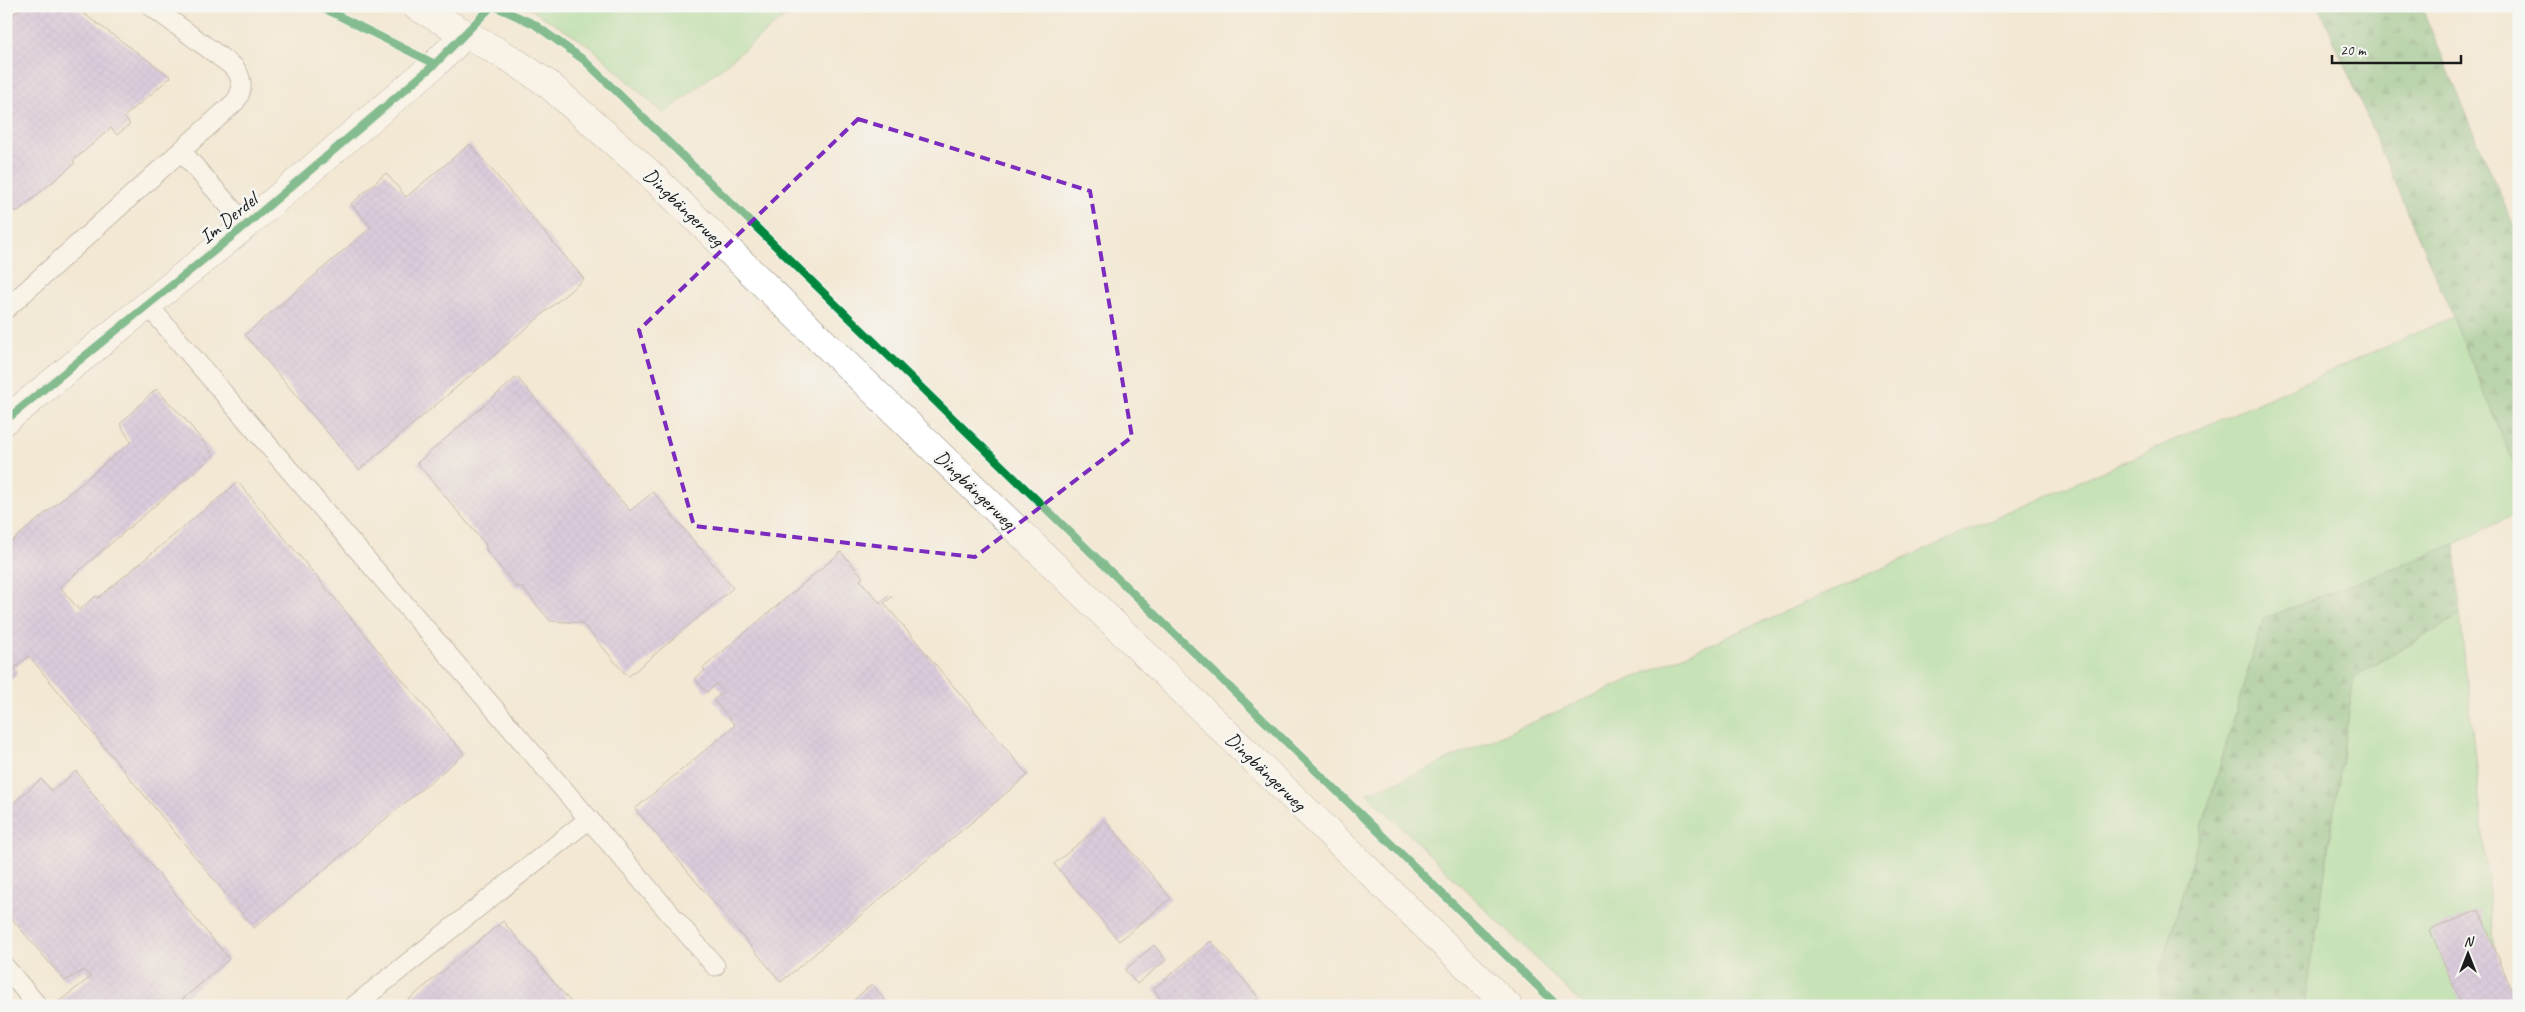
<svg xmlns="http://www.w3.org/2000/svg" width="2525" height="1012" font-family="Caveat,sans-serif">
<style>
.green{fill:#94dc96;stroke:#587c59}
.forest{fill:url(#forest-firs);stroke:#4a6c4e}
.building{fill:url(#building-cross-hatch)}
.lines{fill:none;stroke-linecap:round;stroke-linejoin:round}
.service-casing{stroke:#888278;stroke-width:21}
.minor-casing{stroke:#888278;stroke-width:29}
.secondary-casing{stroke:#888278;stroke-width:29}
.service{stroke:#fff;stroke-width:19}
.minor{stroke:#fff;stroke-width:28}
.secondary{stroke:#fff;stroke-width:28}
.cycleway-casing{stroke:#f6f6f2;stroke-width:11}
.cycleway{stroke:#00873e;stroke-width:8}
.marked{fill:none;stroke:#7b2cbf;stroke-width:4;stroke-dasharray:10 6;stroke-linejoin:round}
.labels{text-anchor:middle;stroke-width:5;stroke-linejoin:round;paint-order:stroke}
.street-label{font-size:20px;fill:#1c1c1c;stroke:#f6f6f2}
</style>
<defs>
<pattern id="forest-firs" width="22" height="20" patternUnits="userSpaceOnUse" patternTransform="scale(1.25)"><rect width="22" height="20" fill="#77bc7f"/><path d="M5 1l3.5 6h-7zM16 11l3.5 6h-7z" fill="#619867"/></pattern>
<pattern id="building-cross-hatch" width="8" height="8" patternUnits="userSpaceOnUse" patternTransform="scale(1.25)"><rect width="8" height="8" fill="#bca9e5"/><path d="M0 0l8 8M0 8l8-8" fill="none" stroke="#a191c4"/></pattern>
</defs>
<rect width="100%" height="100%" fill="#f6f6f2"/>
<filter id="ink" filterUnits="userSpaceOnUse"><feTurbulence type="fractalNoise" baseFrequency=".02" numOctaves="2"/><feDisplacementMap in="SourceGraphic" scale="10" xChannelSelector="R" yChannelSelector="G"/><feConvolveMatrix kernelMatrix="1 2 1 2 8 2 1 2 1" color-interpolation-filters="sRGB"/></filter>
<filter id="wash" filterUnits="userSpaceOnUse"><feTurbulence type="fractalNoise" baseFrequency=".0096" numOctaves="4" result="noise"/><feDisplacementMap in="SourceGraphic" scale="20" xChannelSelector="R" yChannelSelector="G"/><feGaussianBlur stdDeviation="1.12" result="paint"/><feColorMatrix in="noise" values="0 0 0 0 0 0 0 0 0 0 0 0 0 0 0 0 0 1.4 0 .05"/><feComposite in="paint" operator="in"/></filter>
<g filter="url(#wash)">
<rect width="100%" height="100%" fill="#f3e8d4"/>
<!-- green -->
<g class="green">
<polygon points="526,6 798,6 664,114 590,46"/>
<polygon points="2453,317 2519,476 2519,512 2455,544 2263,619 2160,970 2161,1006 1584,1006 1367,793 1402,780"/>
<polygon points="2460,615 2501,1006 2305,1006 2354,677"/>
</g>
<!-- forest -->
<g class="forest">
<polygon points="2319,6 2421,6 2519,239 2519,476 2453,317"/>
<polygon points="2455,544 2460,615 2354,677 2305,1006 2161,1006 2160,970 2263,619"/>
</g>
<g id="blocks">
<!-- building -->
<g class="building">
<polygon points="23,6 73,6 171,77 124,117 130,124 117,135 111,128 73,161 75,163 18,211 14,211 6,217 6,21"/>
<polygon points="470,144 584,279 359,470 245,335 371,227 351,204 386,173 406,197"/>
<polygon points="517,377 630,511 653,492 733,588 628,677 582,623 550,621 522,587 516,587 486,550 486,545 417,463"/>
<polygon points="156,389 185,419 214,455 60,587 79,610 96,596 98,598 238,482 464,754 254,928 29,656 14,669 18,674 6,684 6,546 131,442 120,424"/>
<polygon points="841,552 863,577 860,580 880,603 890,595 892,597 884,603 1028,775 781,982 635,809 735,725 713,700 723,692 716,684 707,692 695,679 705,670 703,668"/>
<polygon points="76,771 95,797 229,959 175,1006 61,1006 58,1002 91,977 84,970 65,981 6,912 6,809 41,779 52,791"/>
<polygon points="1106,821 1171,898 1119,941 1054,864"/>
<polygon points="2479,910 2518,1006 2462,1006 2430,930"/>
<polygon points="503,921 574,1006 401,1006"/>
<polygon points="1211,941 1259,998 1250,1006 1166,1006 1153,989"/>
<polygon points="1154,945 1166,960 1137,984 1125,970"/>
<polygon points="872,984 890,1006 847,1006"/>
</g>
</g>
</g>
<g filter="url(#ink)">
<use href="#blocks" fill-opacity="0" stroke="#888278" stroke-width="1"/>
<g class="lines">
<defs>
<g id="service">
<polyline points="181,151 246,225"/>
<polyline points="147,304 715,966"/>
<path d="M6 309 235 102C244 90 243 80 235 68L151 6"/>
<polyline points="6,968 38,1006"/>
<polyline points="354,1006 589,819"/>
</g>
<polyline id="minor" points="6,420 246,225 435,64 466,34"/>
<polyline id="secondary" points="416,6 511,59 548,84 646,170 1508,1006"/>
</defs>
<!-- service casing -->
<use href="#service" class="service-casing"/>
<!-- minor casing -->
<use href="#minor" class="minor-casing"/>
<!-- secondary casing -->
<use href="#secondary" class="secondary-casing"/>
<!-- service -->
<use href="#service" class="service"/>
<!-- minor -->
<use href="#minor" class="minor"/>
<!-- secondary -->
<use href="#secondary" class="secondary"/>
<defs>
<g id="cycleway">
<polyline points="319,6 435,64"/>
<polyline points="494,6 534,24 584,60 1558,1006"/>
<polyline points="6,420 246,225 435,64 492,6"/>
</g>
</defs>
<!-- cycleway casing -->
<use href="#cycleway" class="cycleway-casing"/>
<!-- cycleway -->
<use href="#cycleway" class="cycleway"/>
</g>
</g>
<!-- marked area -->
<path d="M0 0H2525V1012H0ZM858 119 1090 191 1132 437 975 557 694 526 639 330Z" fill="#f3e8d4" fill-opacity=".55" fill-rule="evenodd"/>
<path class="marked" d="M858 119 1090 191 1132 437 975 557 694 526 639 330Z"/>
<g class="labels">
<!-- street labels -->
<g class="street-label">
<text transform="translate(684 207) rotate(44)" y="7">Dingbängerweg</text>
<text transform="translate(228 218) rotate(-39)" y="7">Im Derdel</text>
<text transform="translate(975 489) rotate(44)" y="7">Dingbängerweg</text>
<text transform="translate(1266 771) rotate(44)" y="7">Dingbängerweg</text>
</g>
</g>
<!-- margin -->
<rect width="2525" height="1012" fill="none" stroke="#f6f6f2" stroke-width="25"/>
<!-- north arrow -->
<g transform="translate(2468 954)" stroke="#f6f6f2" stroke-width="4" paint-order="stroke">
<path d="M0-4L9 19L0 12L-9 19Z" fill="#1c1c1c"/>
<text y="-8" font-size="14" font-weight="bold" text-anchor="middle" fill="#1c1c1c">N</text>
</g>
<!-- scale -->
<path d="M2332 55v8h129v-8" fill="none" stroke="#1c1c1c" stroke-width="2.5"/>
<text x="2340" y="55" font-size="15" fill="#1c1c1c" stroke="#f6f6f2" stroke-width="4" paint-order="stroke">20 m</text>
</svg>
